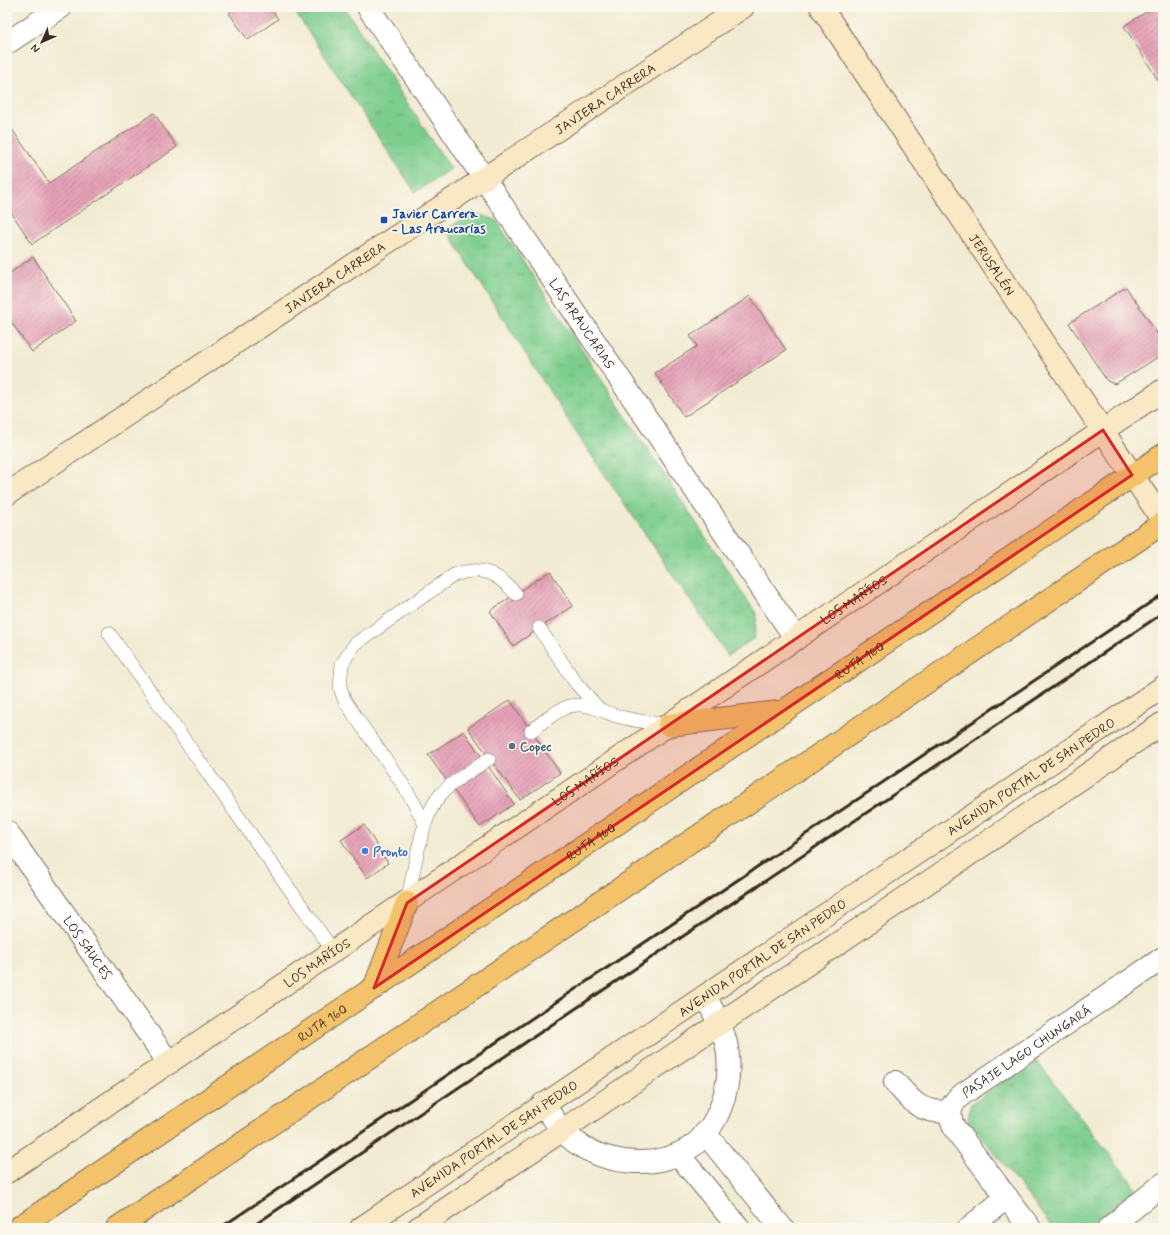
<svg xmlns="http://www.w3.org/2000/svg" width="1170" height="1235" font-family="Mynerve,sans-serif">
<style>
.park{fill:url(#park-tufts);stroke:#5c7c56}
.building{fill:url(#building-hatch)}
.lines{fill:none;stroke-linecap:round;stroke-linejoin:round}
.lane-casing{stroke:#7b6e5d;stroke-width:14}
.street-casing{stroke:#7b6e5d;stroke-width:24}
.secondary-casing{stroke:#7b6e5d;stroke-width:24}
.highway-casing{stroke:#7b6e5d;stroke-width:24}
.lane{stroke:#fff;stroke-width:13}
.street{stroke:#fff;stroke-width:22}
.secondary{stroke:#fae7c3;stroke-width:22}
.highway{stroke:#f3c26a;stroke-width:22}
.rail{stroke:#3b2a1e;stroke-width:3}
.marked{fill:#d62828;fill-opacity:0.2;stroke:#d62828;stroke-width:3;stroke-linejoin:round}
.transit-dot{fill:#1a4fb4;stroke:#fbf7ec;stroke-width:1.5}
.service-dot{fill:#5c6f8a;stroke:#fbf7ec;stroke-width:1.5}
.shop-dot{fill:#3f7fe0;stroke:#fbf7ec;stroke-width:1.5}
.labels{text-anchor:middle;stroke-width:3.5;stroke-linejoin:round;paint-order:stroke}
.street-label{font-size:13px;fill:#3b2a1e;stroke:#fbf7ec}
.transit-label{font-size:13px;font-weight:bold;fill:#164399;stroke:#fbf7ec;text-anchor:start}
.service-label{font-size:13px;font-weight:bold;fill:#4e5e75;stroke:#fbf7ec;text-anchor:start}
.shop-label{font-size:13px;font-weight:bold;fill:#366cbe;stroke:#fbf7ec;text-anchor:start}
</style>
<defs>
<pattern id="park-tufts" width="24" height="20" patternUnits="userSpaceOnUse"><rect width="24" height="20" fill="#7dcd8e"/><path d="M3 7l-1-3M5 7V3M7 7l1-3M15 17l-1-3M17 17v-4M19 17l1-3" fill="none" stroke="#6db07a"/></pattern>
<pattern id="building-hatch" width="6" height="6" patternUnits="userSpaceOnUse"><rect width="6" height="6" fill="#e5a1b7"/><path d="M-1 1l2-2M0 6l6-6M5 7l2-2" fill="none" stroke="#bb8394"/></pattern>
</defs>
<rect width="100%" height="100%" fill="#fbf7ec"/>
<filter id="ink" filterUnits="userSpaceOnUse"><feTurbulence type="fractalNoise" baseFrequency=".025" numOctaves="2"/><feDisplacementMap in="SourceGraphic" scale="8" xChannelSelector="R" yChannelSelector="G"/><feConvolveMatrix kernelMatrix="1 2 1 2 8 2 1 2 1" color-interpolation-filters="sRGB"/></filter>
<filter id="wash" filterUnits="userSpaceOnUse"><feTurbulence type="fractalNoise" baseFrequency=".012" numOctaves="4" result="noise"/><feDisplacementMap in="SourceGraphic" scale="16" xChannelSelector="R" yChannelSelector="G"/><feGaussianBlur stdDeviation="0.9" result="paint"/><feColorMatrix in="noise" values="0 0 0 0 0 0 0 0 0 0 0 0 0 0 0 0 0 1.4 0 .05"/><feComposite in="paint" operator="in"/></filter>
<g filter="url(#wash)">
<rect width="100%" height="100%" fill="#f2ebd3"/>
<!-- park -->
<g class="park">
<polygon points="292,7 344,7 451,169 415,192"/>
<polygon points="474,213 496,220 757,615 754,638 728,656 571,425 446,229"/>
<polygon points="1035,1059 1136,1188 1089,1228 1053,1228 968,1119 971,1104"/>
</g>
<g id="blocks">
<!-- building -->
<g class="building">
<polygon points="237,7 270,7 278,19 248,40 229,13"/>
<polygon points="1154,7 1163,7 1163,88 1124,26"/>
<polygon points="154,113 177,147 32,244 7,206 7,122 49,183"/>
<polygon points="33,257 76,321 32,352 7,316 7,275"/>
<polygon points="1126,287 1163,342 1163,354 1115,384 1107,381 1069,323"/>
<polygon points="750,296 786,350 684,417 655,373 697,346 690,336"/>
<polygon points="550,571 573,606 513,646 490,611"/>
<polygon points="510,700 560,773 520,800 468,728"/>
<polygon points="464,731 514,804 480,827 428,755"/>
<polygon points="364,825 388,863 367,878 341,840"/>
</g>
</g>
</g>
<g filter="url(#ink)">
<use href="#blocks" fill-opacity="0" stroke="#7b6e5d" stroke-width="1"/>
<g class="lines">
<defs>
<g id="lane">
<polyline points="539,628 576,683 599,709"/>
<polyline points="109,633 334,952"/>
<path d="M531 731C543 722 556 710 570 706 588 702 601 711 617 716 634 721 652 723 669 725"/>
<path d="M425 825C405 780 370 741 344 699L340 687 342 664 355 644 454 575C482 565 497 573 516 594"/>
<path d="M407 902C414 873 421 814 442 793 455 779 473 770 489 759"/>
</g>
<g id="street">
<path id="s1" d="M368 7 796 639"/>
<polyline points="7,43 61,7"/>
<path id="s2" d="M7 832 169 1063"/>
<path d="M895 1082C912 1102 921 1114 950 1111"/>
<path d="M543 1104C551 1115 559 1128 569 1137 602 1165 655 1171 691 1147 719 1128 731 1087 728 1055 726 1033 715 1015 705 996"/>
<polyline points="705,1133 782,1228"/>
<polyline points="678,1154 739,1228"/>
<polyline points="969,1228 1007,1197"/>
<path id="s3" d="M1030 1228 955 1129C947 1115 950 1103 963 1094L1163 958"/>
<polyline points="1109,1228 1163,1184"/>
</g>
<g id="secondary">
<path id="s4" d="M821 7 1163 521"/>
<path id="s5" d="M7 494 743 7"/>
<path id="s6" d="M7 1172 1163 390"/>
<path id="s7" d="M361 1228 1163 687"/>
<polyline points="418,1228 1163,723"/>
</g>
<g id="highway">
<polyline points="669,725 779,712"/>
<polyline points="374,988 407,903"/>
<path id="s8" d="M18 1228 1163 455"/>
<polyline points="117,1228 1163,523"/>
</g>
</defs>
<!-- lane casing -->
<use href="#lane" class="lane-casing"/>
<!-- street casing -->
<use href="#street" class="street-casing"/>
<!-- secondary casing -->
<use href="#secondary" class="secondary-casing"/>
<!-- highway casing -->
<use href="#highway" class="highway-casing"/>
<!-- lane -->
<use href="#lane" class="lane"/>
<!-- street -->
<use href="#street" class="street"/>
<!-- secondary -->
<use href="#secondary" class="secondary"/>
<!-- highway -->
<use href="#highway" class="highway"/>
<!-- rail -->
<g class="rail">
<polyline points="220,1228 1163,594"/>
<polyline points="250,1228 1163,613"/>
</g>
</g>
</g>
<!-- marked area -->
<path class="marked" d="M1103 430 1132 475 374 988 407 903Z"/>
<!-- markers -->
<rect class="transit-dot" x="380" y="216" width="8" height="8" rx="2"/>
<circle class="service-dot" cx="512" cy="746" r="4"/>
<circle class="shop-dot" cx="365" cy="851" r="4"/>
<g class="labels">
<!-- street labels -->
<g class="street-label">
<text dy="5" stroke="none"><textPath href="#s5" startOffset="717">JAVIERA CARRERA</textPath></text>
<text dy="5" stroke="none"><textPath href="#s4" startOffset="309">JERUSALÉN</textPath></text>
<text dy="5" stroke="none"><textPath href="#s5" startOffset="393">JAVIERA CARRERA</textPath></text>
<text dy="5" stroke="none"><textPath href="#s1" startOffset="382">LAS ARAUCARIAS</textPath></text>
<text dy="5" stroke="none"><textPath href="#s6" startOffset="1022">LOS MAÑÍOS</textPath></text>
<text dy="5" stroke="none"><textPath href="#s8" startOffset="1015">RUTA 160</textPath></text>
<text dy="5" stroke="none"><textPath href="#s7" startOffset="808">AVENIDA PORTAL DE SAN PEDRO</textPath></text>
<text dy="5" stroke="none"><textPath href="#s6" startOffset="698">LOS MAÑÍOS</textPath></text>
<text dy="5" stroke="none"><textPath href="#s8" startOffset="691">RUTA 160</textPath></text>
<text dy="5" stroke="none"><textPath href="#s2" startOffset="141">LOS SAUCES</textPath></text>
<text dy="5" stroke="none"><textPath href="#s7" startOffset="484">AVENIDA PORTAL DE SAN PEDRO</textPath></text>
<text dy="5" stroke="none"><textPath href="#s6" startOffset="374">LOS MAÑÍOS</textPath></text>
<text dy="5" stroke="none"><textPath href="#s8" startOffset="367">RUTA 160</textPath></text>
<text dy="5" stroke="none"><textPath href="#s3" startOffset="241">PASAJE LAGO CHUNGARÁ</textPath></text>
<text dy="5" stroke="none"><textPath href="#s7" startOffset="160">AVENIDA PORTAL DE SAN PEDRO</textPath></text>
</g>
<!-- transit labels -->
<g class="transit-label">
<text x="392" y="218">Javier Carrera<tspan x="392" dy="15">- Las Araucarias</tspan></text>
</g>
<!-- service labels -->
<g class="service-label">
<text x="520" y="751">Copec</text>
</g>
<!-- shop labels -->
<g class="shop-label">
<text x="373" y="856">Pronto</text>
</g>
</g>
<!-- margin -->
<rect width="1170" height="1235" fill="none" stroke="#fbf7ec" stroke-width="24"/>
<!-- north arrow -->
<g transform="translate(42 42) rotate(225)" stroke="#fbf7ec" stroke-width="3" paint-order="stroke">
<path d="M0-3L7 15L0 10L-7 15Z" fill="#3b2a1e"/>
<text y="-6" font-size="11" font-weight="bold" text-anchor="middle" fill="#3b2a1e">N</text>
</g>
</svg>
